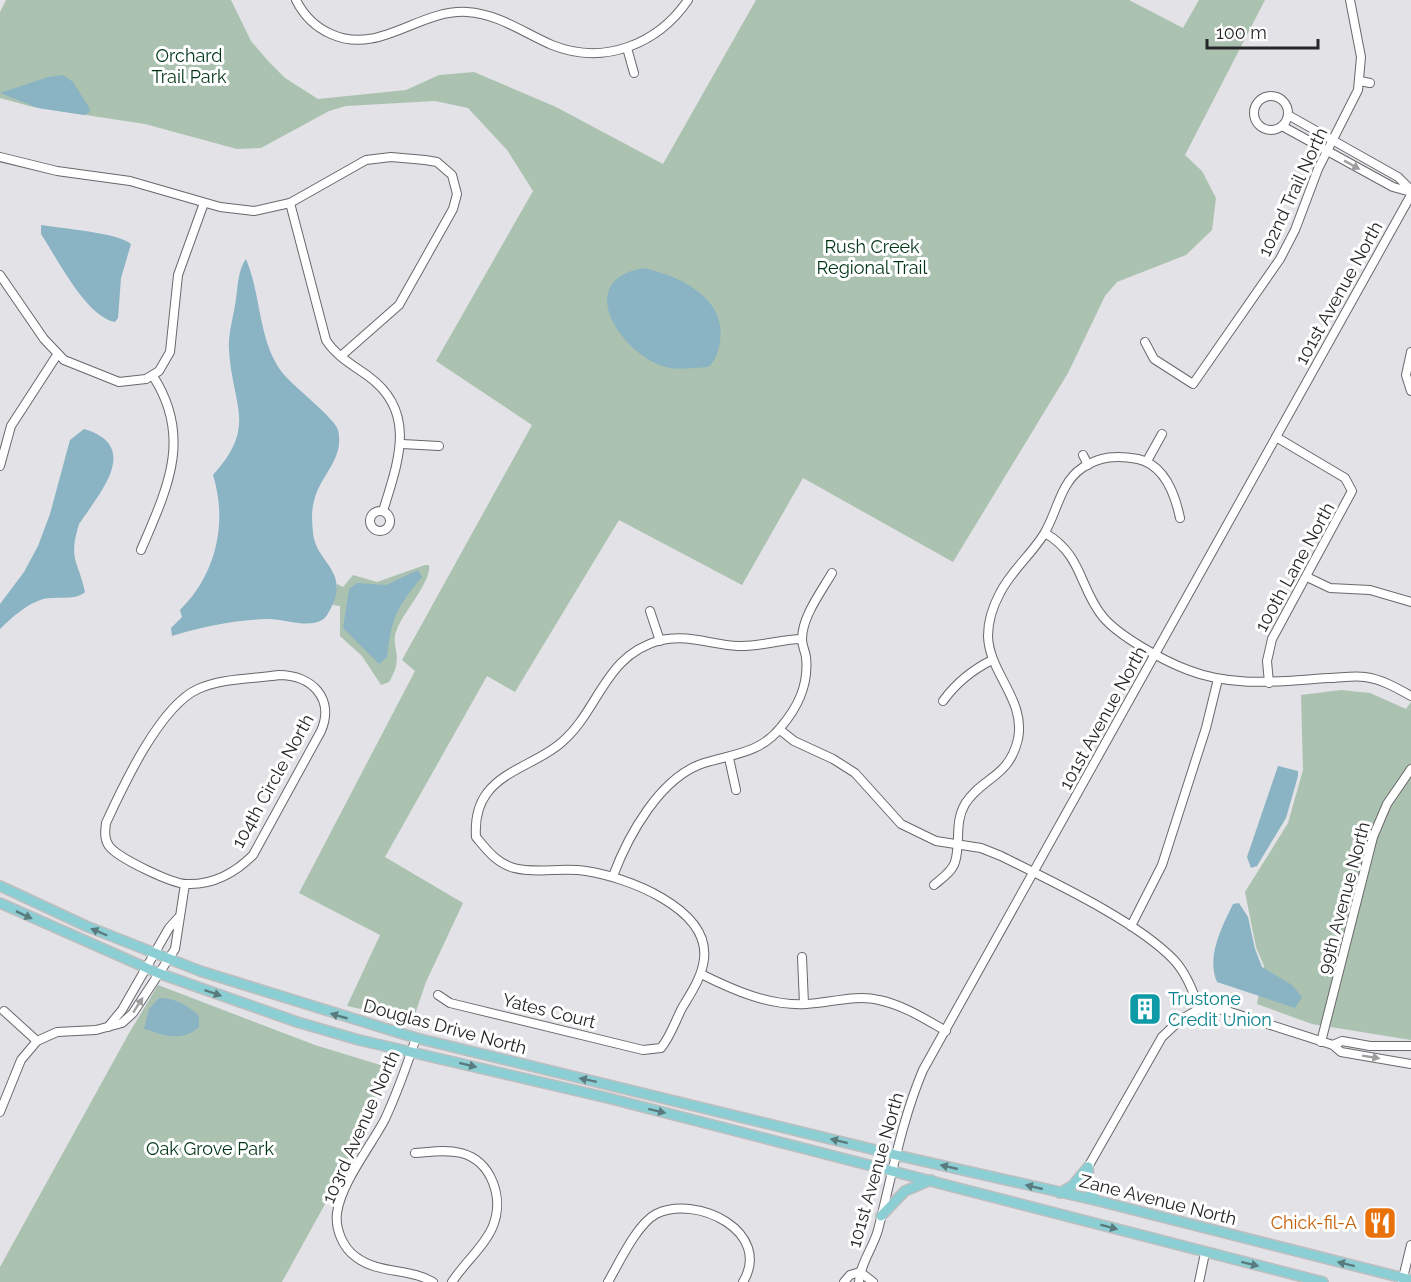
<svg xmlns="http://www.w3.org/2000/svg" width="1411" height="1282" font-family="Raleway,sans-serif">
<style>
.green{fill:#acc2b0}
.water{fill:#8ab3c4}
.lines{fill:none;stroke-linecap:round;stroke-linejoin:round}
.minor-casing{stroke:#68686d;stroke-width:10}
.major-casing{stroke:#bebebf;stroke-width:12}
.minor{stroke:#fff;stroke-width:8}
.major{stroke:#8bcfd4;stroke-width:9}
.oneway{fill:#9e9e9f}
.oneway2{fill:#597b7e}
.labels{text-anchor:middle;stroke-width:6;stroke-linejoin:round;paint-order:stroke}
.park-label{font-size:18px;fill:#003615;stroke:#fff}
.street-label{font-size:18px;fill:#272729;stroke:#fff}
.culture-label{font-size:18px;fill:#0d838f;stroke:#fff;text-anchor:start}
.food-label{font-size:18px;fill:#c56008;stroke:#fff;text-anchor:end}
</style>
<rect width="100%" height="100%" fill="#e2e2e7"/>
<!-- green -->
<g class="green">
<polygon points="6,0 231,0 251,41 269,62 285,78 318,99 406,90 439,75 474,72 556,107 663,164 756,0 1129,0 1183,28 1199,0 1265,0 1185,155 1202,171 1216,198 1212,230 1186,255 1117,282 1105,296 1068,373 953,562 803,478 742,585 619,520 515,692 487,676 385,857 463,903 426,982 413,1020 347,1006 380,935 299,893 415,671 402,660 532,425 436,361 533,191 507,150 468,108 435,101 346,106 329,111 261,148 237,149 145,124 33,107 0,98 0,12"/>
<path d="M425 565H429C432 581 404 611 397 629 389 647 406 655 389 682L381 685 362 656 340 636V606L333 605 337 584 343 587 353 575 377 582Z"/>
<polygon points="1341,690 1370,693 1406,709 1411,702 1411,1040 1312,1024 1257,1004 1264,966 1256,947 1245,892 1288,823 1303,770 1301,695"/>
<polygon points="158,985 315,1045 390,1068 335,1186 282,1282 0,1282 0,1267 128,1035"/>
</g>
<!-- water -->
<g class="water">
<polygon points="63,75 73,82 90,109 89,113 84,115 38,108 0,93 48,77"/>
<path d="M41 225C59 228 120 233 131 244L121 278 118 318 115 322C86 317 57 258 41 234Z"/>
<path d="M246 259C261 294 258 339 281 371 292 386 334 417 338 430 345 459 320 475 314 501 311 512 312 522 313 533 316 563 350 570 331 608 328 613 326 619 320 621 305 628 282 618 266 619 235 620 201 627 172 636L171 628 182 617 180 610C216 575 228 523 213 475 258 426 232 405 229 349 228 333 234 315 236 299 238 285 238 270 246 259Z"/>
<path d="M643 268C678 275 728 298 720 342 718 352 716 361 708 367 693 368 677 371 662 366 620 351 573 281 643 268Z"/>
<path d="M84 429C142 446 100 493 79 524 68 561 78 559 85 592 75 601 57 596 43 599 27 604 12 617 0 629V604L24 572 38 546 50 514 70 440Z"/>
<path d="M418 570 422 577C396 608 392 617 387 657L379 664 343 628 349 589 357 583 386 585Z"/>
<polygon points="1278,766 1298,771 1298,776 1286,818 1257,866 1251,868 1247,857"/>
<path d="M1239 903 1248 917 1255 949 1262 967 1292 985 1302 997 1295 1008 1217 982C1206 956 1222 927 1233 904Z"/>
<path d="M159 998C174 997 189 1006 199 1016V1027C181 1043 164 1035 144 1029L149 1009Z"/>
</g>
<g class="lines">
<defs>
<g id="minor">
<path d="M296 0C304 16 315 27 331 34 379 56 419 9 467 12 499 14 524 33 552 45 604 66 658 44 688 0"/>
<polyline points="627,48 634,73"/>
<polyline points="1360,81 1370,83"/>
<circle cx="1271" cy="113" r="17"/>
<polyline points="1288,115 1398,177 1411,190"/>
<polyline points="1282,126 1393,187 1411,192"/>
<polyline points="0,157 57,171 130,181 220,207 254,211 290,203 366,160 391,157 425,160 437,162 452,175 457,194 453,209 399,305 341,356"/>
<path d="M290 203 326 340C335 355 354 366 368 376 418 412 398 462 383 511"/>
<polyline points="0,275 44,339 64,360 119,382 146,379 159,371 170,352 178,275 204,203"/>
<polyline points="1145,342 1154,359 1193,384 1280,259 1295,230 1318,169 1358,90 1361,57 1350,0"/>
<polyline points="1411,352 1406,375 1411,391"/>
<polyline points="402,444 439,446"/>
<polyline points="1083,455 1088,465"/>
<polyline points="1147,461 1162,434"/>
<polyline points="0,466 11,426 57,355"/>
<circle cx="380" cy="521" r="10"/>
<path d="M1045 533C1083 555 1079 588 1103 617 1120 637 1164 661 1188 670 1234 688 1281 681 1328 678 1340 678 1353 675 1365 677 1381 679 1397 688 1411 696"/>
<path d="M141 550C167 489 193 438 153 376"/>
<polyline points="1307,577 1330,588 1370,590 1411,602"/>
<polyline points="650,611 660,641"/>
<path d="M279 675C312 675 335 699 321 731L253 855C235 873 214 885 187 884 172 884 118 858 109 846 104 839 105 831 106 823 123 786 160 706 198 689 222 678 253 679 279 675Z"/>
<polyline points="1269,683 1267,661 1272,639 1352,491 1345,478 1276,437"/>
<path d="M943 701C956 683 972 670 992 660"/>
<path d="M780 730 794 741 833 759 855 773 901 824 936 841 981 848 1001 856C1051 881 1137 921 1174 960 1187 974 1194 993 1199 1009"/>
<polyline points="729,758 736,790"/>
<path d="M613 876C628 836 660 777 704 763 733 754 761 753 781 727 798 707 809 685 806 657 805 651 802 645 802 639 802 617 821 592 832 573"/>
<path d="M934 885C941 879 952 872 955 862 961 843 954 823 965 804 982 777 1009 778 1018 739 1026 700 989 673 988 636 988 620 993 606 1000 593 1011 571 1031 555 1044 534 1057 513 1060 483 1082 468 1100 456 1117 455 1138 459 1165 465 1175 494 1180 518"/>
<polyline points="1131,926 1162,865 1206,728 1218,679"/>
<polyline points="802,957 804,1004"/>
<path d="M701 974C733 990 769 1006 806 1004 829 1003 857 994 879 1000 903 1005 925 1019 946 1031"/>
<path d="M438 995 450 1003 643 1050 661 1048C670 1037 675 1022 682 1008 691 993 702 977 704 959 710 908 626 877 586 871 563 867 536 874 514 868 496 863 487 850 476 837 475 822 478 805 487 793 505 769 540 762 562 742 600 709 604 655 661 640 689 634 712 645 738 646 760 647 781 639 802 639"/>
<polyline points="1199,1009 1224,1010 1333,1045 1341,1052 1411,1064"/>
<polyline points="4,1011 37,1041"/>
<polyline points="108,1027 122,1010 169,928 178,918"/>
<path d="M416 1038C407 1065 397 1093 385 1119 371 1146 341 1183 337 1213 335 1229 343 1248 356 1257 378 1274 409 1268 433 1282"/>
<polyline points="1321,1042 1373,837 1387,804 1411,769"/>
<polyline points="1333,1045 1342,1041 1370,1046 1411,1046"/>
<polyline points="0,1112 21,1060 37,1041 57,1032 96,1030 122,1023 133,1013 175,949 185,884"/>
<path d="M415 1153C430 1152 446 1149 461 1153 492 1161 504 1198 493 1226 485 1246 464 1263 452 1282"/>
<polyline points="1088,1167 1162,1037 1180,1020 1199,1009"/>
<polyline points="860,1272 873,1282"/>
<path d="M608 1282C619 1263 637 1224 656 1214 697 1194 773 1232 743 1282"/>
<polyline points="844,1282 850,1275 860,1272"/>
<path d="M859 1282C860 1264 873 1248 878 1230 892 1176 901 1122 923 1070L1411 195"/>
<polyline points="1199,1282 1205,1253"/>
<polyline points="1402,1282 1411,1245"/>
</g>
<g id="major">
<polyline points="0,886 86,926 200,971 416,1038 896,1155 1095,1200 1411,1280"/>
<polyline points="0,903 158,973 297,1022 359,1040 608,1098 1323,1282"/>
<polyline points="1088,1167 1089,1187 1095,1200"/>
<polyline points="1060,1193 1073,1185 1088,1167"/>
<polyline points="881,1216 905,1191 931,1180"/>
</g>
</defs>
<!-- minor casing -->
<use href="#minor" class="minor-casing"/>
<!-- major casing -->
<use href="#major" class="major-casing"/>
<!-- minor -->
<use href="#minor" class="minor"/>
<!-- major -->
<use href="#major" class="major"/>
</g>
<!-- one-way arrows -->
<defs><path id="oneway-solid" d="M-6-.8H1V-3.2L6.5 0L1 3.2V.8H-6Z" transform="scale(1.5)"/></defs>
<g class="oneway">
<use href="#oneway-solid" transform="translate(1352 165) rotate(29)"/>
<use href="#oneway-solid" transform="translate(138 1005) rotate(-57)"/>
<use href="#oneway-solid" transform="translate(1371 1057) rotate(9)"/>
</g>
<g class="oneway2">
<use href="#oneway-solid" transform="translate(24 915) rotate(25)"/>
<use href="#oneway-solid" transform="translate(99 932) rotate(-157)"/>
<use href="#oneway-solid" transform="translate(213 993) rotate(19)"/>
<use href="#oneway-solid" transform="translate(339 1016) rotate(-164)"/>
<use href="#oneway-solid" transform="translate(468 1065) rotate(14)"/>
<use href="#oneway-solid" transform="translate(588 1080) rotate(-168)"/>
<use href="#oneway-solid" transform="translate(657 1111) rotate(14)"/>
<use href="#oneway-solid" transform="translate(839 1141) rotate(-166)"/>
<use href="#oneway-solid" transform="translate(949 1167) rotate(-167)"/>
<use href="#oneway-solid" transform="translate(1034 1187) rotate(-167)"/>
<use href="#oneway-solid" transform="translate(1109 1227) rotate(15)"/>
<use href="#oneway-solid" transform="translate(1250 1264) rotate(14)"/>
<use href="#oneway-solid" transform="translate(1346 1264) rotate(-166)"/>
</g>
<!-- icons -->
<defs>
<symbol id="building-square" viewBox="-11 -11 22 22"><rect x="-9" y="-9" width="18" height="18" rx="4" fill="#0f9aa8" stroke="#fff"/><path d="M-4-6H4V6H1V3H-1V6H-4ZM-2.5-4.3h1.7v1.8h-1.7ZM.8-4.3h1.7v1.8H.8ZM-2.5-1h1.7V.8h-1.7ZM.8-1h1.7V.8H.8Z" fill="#fff"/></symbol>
<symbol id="restaurant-square" viewBox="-11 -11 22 22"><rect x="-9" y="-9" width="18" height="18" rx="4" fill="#e8710a" stroke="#fff"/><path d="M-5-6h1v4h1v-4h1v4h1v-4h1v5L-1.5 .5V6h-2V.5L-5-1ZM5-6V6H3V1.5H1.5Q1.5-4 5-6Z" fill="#fff"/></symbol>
</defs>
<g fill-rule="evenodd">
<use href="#building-square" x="1126" y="990" width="38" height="38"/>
<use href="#restaurant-square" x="1361" y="1204" width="38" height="38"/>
</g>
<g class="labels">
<!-- park labels -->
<g class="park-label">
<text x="189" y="62">Orchard<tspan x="189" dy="21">Trail Park</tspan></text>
<text x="872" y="253">Rush Creek<tspan x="872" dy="21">Regional Trail</tspan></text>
<text x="210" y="1155">Oak Grove Park</text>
</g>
<!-- street labels -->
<g class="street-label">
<text transform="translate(1293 192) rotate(-65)" y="6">102nd Trail North</text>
<text transform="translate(1339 293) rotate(-61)" y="6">101st Avenue North</text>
<text transform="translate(1295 567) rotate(-61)" y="6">100th Lane North</text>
<text transform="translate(1103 718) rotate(-61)" y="6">101st Avenue North</text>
<text transform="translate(273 781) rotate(-61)" y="6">104th Circle North</text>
<text transform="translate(1344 898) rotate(-75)" y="6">99th Avenue North</text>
<text transform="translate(549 1011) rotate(14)" y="6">Yates Court</text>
<text transform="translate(445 1027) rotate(15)" y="6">Douglas Drive North</text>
<text transform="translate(361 1127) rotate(-66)" y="6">103rd Avenue North</text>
<text transform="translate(876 1170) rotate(-74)" y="6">101st Avenue North</text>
<text transform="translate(1158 1200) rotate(14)" y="6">Zane Avenue North</text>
</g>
<!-- culture labels -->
<g class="culture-label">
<text x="1168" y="1005">Trustone<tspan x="1168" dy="21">Credit Union</tspan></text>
</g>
<!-- food labels -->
<g class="food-label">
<text x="1357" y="1229">Chick-fil-A</text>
</g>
</g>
<!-- scale -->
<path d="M1207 39v9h111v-9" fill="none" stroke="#272729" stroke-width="3"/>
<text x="1216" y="39" font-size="18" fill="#272729" stroke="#ffffff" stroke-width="4.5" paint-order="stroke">100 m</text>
</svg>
